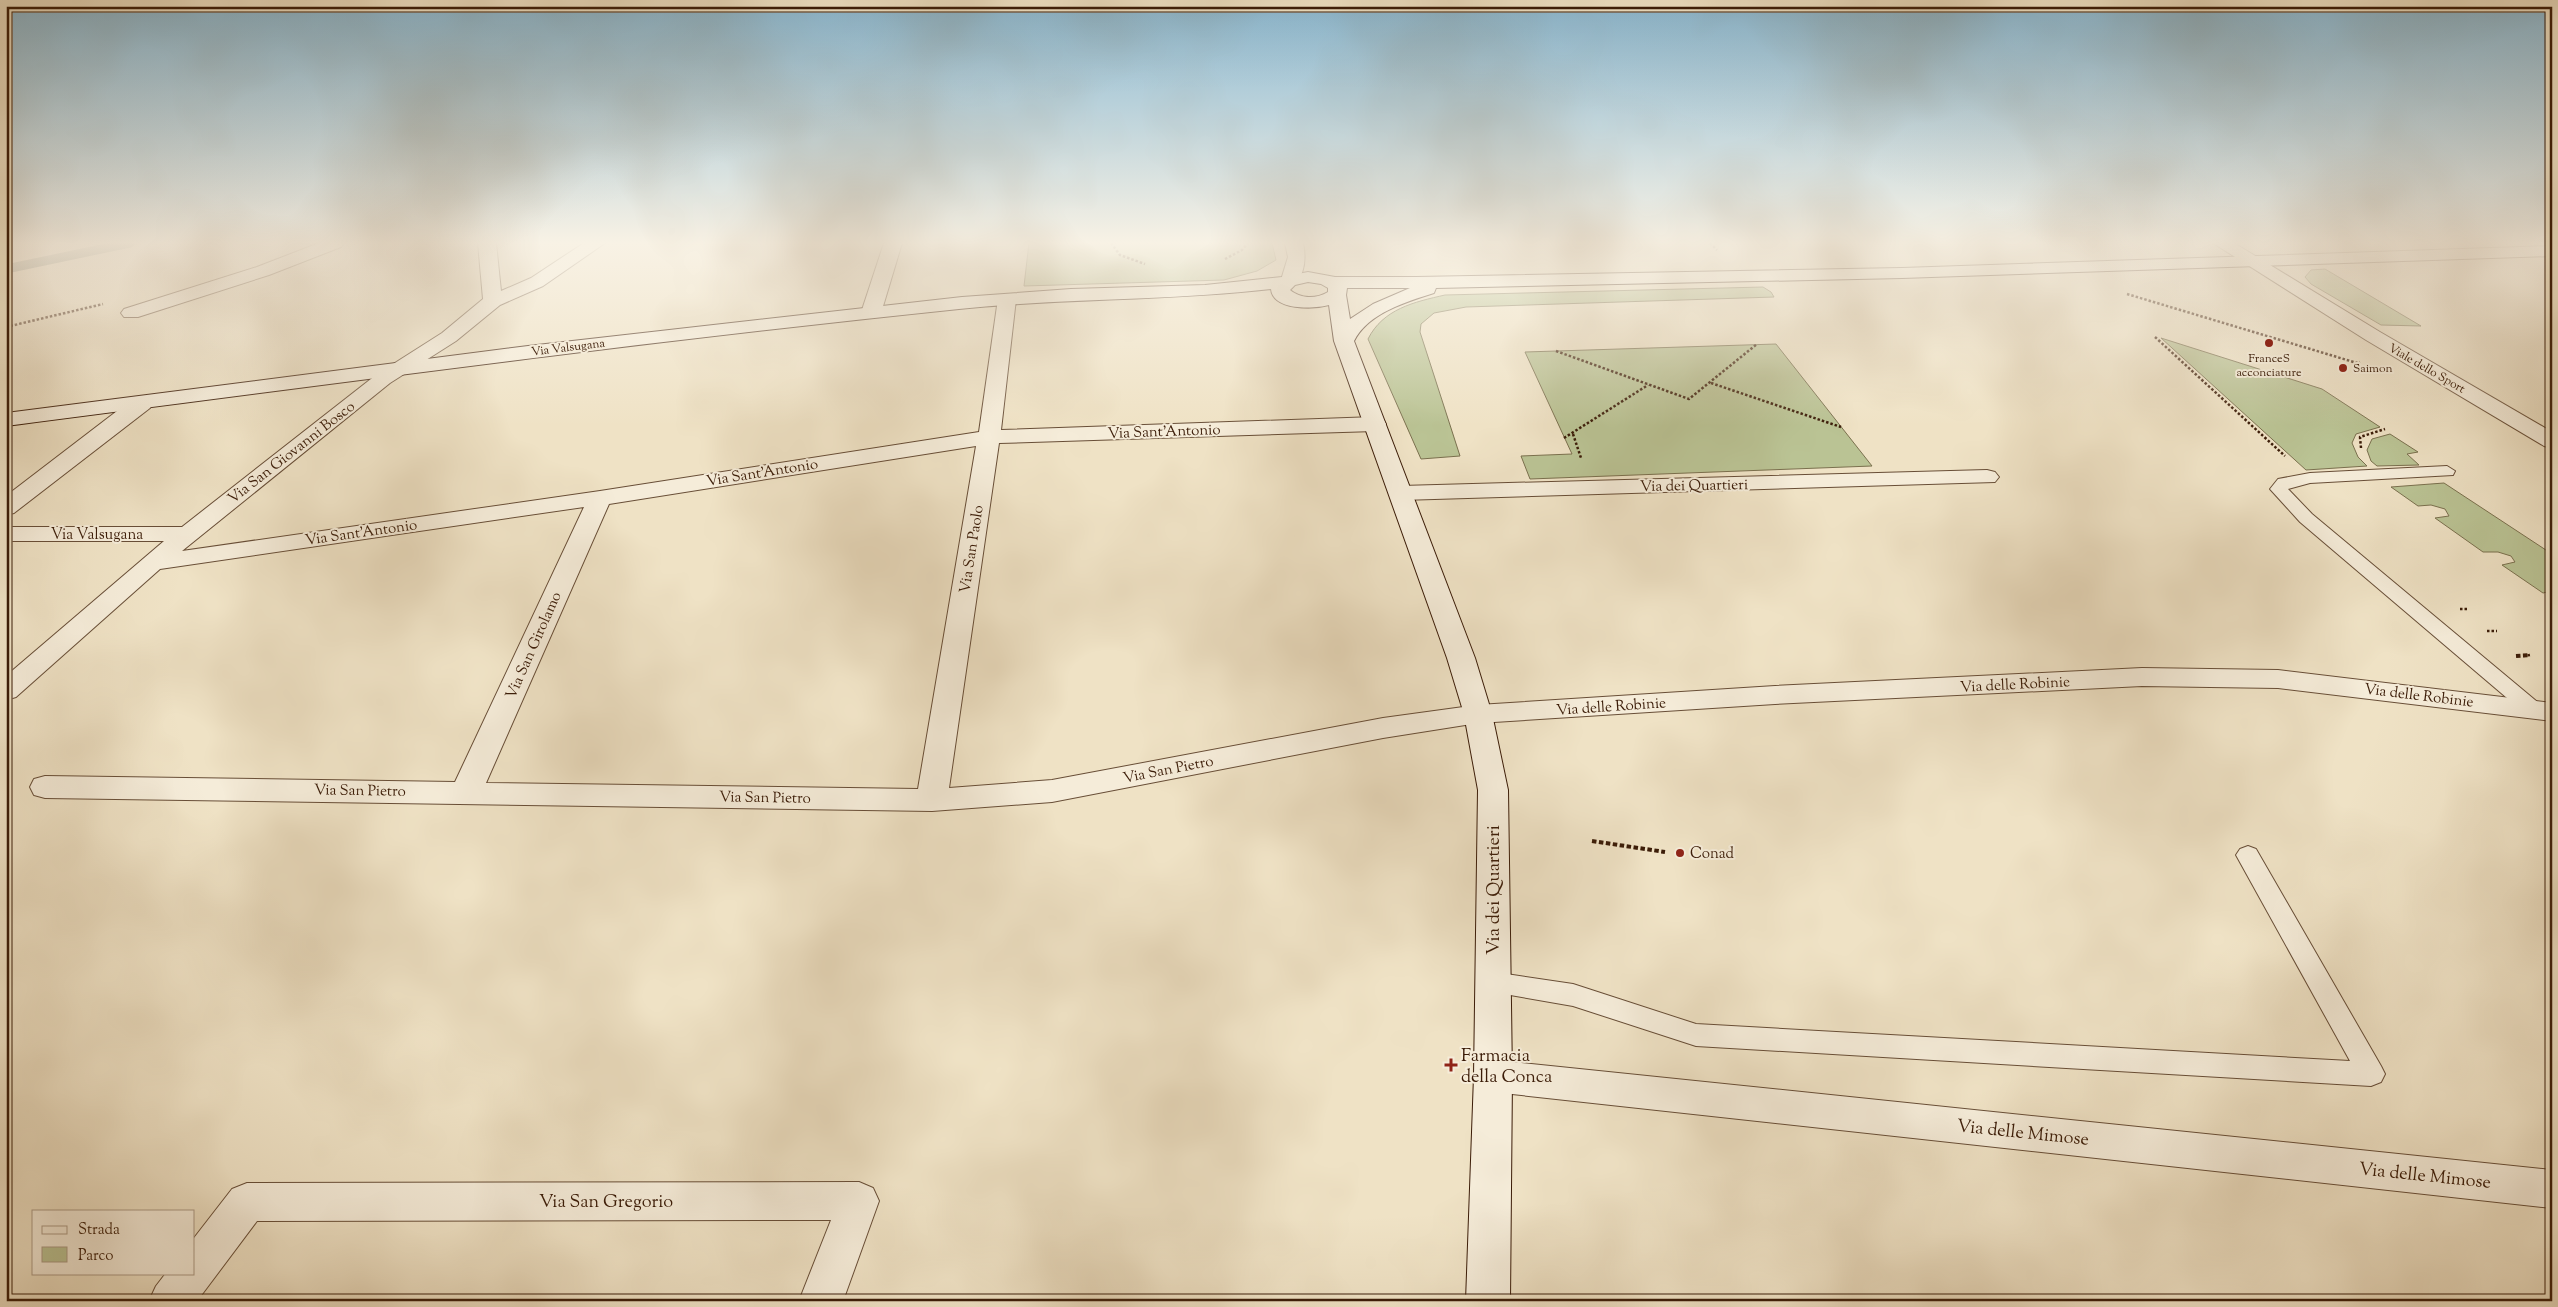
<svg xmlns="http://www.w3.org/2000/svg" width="2558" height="1307" font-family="'Sorts Mill Goudy',serif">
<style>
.green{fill:#bac394;stroke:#7a704e}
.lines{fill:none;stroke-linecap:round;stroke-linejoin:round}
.stream{stroke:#747d6d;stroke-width:9}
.lane-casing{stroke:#684e37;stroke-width:2}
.street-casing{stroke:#684e37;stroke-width:2}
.secondary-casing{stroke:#3b1c08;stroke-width:2}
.path-far1{stroke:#3b1c08;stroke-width:2.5;stroke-dasharray:2.5 2;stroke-linecap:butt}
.path{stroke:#3b1c08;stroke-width:4;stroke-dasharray:4.5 2.5;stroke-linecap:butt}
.lane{fill:#f5ecd9;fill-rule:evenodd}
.street{fill:#f5ecd9;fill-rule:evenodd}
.secondary{fill:#f5ecd9;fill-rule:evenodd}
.poi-dot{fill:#8f2418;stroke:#f5ecd9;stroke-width:2}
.labels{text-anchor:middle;stroke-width:4;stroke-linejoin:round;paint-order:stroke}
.far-street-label{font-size:12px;fill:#3b1c08;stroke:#f5ecd9}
.far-poi-label{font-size:12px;fill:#3b1c08;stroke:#f5ecd9}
.street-label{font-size:15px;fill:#3b1c08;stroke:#f5ecd9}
.poi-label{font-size:15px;fill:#3b1c08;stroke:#f5ecd9;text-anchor:start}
.near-street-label{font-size:18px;fill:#3b1c08;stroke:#f5ecd9}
.near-poi-label{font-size:18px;fill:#3b1c08;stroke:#f5ecd9;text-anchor:start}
</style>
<rect width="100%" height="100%" fill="#efe2c5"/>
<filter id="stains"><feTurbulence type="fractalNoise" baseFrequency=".004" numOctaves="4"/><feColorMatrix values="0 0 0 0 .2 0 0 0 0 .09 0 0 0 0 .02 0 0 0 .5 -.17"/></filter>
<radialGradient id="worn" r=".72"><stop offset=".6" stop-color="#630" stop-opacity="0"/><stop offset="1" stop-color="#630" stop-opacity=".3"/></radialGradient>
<!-- green -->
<g class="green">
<polygon points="1029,243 1272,243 1276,260 1257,271 1224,280 1024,286"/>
<polygon points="2325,269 2421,326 2381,325 2311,284 2305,277 2311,270"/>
<path d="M1763 287 1771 292 1774 297 1466 307 1434 313 1421 324 1420 332 1460 456 1421 459 1368 339C1383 309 1414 302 1445 295Z"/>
<polygon points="2161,338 2322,389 2380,427 2356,434 2352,443 2358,457 2367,466 2306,470"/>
<polygon points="1776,344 1872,466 1530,479 1521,456 1572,454 1525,352"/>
<polygon points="2390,434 2418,452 2407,454 2419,465 2377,466 2371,461 2367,450 2372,439"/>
<polygon points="2444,483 2552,554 2552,591 2543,593 2502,565 2515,562 2511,556 2498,552 2483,552 2435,518 2449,516 2445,509 2431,505 2418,506 2391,487"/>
</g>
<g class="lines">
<!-- stream -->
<polyline class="stream" points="6,269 130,243"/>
<defs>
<g id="lane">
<polygon points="2447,466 2455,471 2453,475 2310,483 2288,489 2312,514 2541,705 2545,710 2541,715 2534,717 2527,715 2300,522 2270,489 2278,479 2310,473"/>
<polygon points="2248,846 2256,849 2381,1066 2385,1074 2381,1082 2371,1086 1696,1046 1573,1006 1493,992 1484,989 1480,982 1484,975 1493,972 1573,984 1696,1024 2350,1061 2236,855 2240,849"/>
</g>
<g id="street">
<polygon points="319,243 344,243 341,247 269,275 138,317 124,317 121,313 124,309 257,267"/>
<path d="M478 243H496L501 291 531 278 584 243H605L543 286 500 305 456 341 390 383 182 551 600 491 979 432 998 299 1000 295H1014L1016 299 1001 430 1375 417 1383 419 1386 424 1383 429 1375 431 999 443 949 788 1052 780 1383 718 1478 705 1775 686 2142 668 2278 670 2552 703V721L2278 688 2142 686 1775 704 1478 723 1383 738 1052 802 932 811 45 798 34 795 30 787 34 779 45 776 455 782 584 507 160 569 16 697 6 700V676L164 541H6V527H182L376 375 442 333 483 299ZM976 446 918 789 486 783 609 504Z"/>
<polygon points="884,243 902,243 881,313 878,317 864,317 861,313"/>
<path d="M1285 243H1303C1306 257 1305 272 1296 284H1284L1281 280 1288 257Z"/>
<polygon points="2213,243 2234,243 2380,332 2552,432 2552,448 2544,446 2366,340"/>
<polygon points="142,397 150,398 153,403 150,408 14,513 6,515 6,496 134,398"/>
<polygon points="1987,470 1995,472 1999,477 1995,482 1401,500 1393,498 1389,493 1393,488 1401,486"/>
<polygon points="1493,1060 2552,1170 2552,1208 1493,1092 1480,1087 1474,1076 1480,1065"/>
<polygon points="859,1182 873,1188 879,1201 843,1301 799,1301 831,1220 257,1221 197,1301 149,1301 156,1286 166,1273 194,1273 194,1238 232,1189 247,1183"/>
</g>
<path id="secondary" d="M2552 246V256L1902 278 1436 288 1434 293C1406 302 1368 313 1354 341L1475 658 1492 714 1508 790 1512 1076 1510 1301H1466L1474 1076 1478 790 1464 714 1447 658 1334 341 1329 305C1314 309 1273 311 1271 289 1167 301 1063 298 959 309 640 342 323 385 6 426V413L528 346 962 297 1071 289 1205 285 1282 277 1308 272 1335 277H1416L1902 268ZM1308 282 1321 284 1328 288V292C1316 299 1301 299 1290 290L1295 285ZM1347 288H1410L1373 304 1350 319 1346 295Z"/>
</defs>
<!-- lane casing -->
<use href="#lane" class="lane-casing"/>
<!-- street casing -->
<use href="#street" class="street-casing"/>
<!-- secondary casing -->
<use href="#secondary" class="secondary-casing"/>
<!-- path-far1 -->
<g class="path-far1">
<polyline points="1111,243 1120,255 1145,264"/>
<polyline points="1710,243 1717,250"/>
<polyline points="1225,259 1242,250 1248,243"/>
<polyline points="2127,294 2357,363 2360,362"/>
<polyline points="6,327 103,304"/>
<polyline points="2155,337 2285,456"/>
<polyline points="1556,351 1689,399 1757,344"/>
<polyline points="1711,383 1841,427"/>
<polyline points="1573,434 1581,458"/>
<polyline points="1564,438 1648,385"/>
<polyline points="2361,448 2360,437 2385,429"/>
<polyline points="2460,609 2468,609"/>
<polyline points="2487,631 2497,631"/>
<polyline points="2523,656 2530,655"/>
</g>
<!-- path -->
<g class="path">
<polyline points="2516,656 2530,655"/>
<polyline points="1592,841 1665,852"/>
</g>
<!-- lane -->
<use href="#lane" class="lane"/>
<!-- street -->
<use href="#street" class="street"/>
<!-- secondary -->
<use href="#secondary" class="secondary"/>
</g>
<!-- sky -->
<linearGradient id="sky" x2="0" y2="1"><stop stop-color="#89b8d2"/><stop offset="0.57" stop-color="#f8f2e5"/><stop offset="1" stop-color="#f8f2e5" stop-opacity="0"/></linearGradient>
<rect width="2558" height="426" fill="url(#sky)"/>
<!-- markers -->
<g class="poi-dot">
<circle cx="2269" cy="343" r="5"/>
<circle cx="2343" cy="368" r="5"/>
<circle cx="1680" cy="853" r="5"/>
<path d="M1448.5 1057.5h5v5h5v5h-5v5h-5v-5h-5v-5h5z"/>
</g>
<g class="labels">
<!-- far-street labels -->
<g class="far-street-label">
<text transform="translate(568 347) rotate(-7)" y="4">Via Valsugana</text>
<text transform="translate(2427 368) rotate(30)" y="4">Viale dello Sport</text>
</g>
<!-- far-poi labels -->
<g class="far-poi-label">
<text x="2269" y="362">FranceS<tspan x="2269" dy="14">acconciature</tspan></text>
<text x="2353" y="372" text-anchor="start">Saimon</text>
</g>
<!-- street labels -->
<g class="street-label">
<text transform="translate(1164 431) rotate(-2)" y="5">Via Sant'Antonio</text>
<text transform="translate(291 452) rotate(-38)" y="5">Via San Giovanni Bosco</text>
<text transform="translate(762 472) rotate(-9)" y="5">Via Sant'Antonio</text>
<text transform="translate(1694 485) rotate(-1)" y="5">Via dei Quartieri</text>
<text transform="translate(361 532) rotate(-8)" y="5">Via Sant'Antonio</text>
<text x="97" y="539">Via Valsugana</text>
<text transform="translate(971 549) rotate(-81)" y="5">Via San Paolo</text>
<text transform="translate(533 645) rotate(-66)" y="5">Via San Girolamo</text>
<text transform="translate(2015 684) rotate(-3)" y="5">Via delle Robinie</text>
<text transform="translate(2419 695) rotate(7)" y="5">Via delle Robinie</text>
<text transform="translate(1611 706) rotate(-4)" y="5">Via delle Robinie</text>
<text transform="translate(1168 769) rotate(-11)" y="5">Via San Pietro</text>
<text transform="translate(360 790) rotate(1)" y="5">Via San Pietro</text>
<text transform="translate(765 797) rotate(1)" y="5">Via San Pietro</text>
</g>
<!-- poi labels -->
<g class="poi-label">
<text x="1690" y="858">Conad</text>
</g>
<!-- near-street labels -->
<g class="near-street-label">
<text transform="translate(1493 890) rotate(-90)" y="6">Via dei Quartieri</text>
<text transform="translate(2023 1132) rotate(6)" y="6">Via delle Mimose</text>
<text transform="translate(2425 1175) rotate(6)" y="6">Via delle Mimose</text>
<text x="606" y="1207">Via San Gregorio</text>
</g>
<!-- near-poi labels -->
<g class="near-poi-label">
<text x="1461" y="1061">Farmacia<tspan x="1461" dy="21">della Conca</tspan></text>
</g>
</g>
<!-- margin -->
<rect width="2558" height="1307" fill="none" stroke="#efe2c5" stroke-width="25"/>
<rect x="8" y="8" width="2543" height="1292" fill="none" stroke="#3b1c08" stroke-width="2.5"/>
<rect x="12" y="12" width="2533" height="1282" fill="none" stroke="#3b1c08"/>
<!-- legend -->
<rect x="32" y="1210" width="162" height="65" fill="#f5ecd9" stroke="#ab9985"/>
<rect x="42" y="1226" width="25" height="8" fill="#f5ecd9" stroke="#ab9985"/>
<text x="78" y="1234" font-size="15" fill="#3b1c08">Strada</text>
<rect x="42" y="1247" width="25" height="15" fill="#bac394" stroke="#ab9985"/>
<text x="78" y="1260" font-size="15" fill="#3b1c08">Parco</text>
<rect width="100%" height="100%" filter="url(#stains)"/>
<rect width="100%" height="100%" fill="url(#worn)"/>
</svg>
